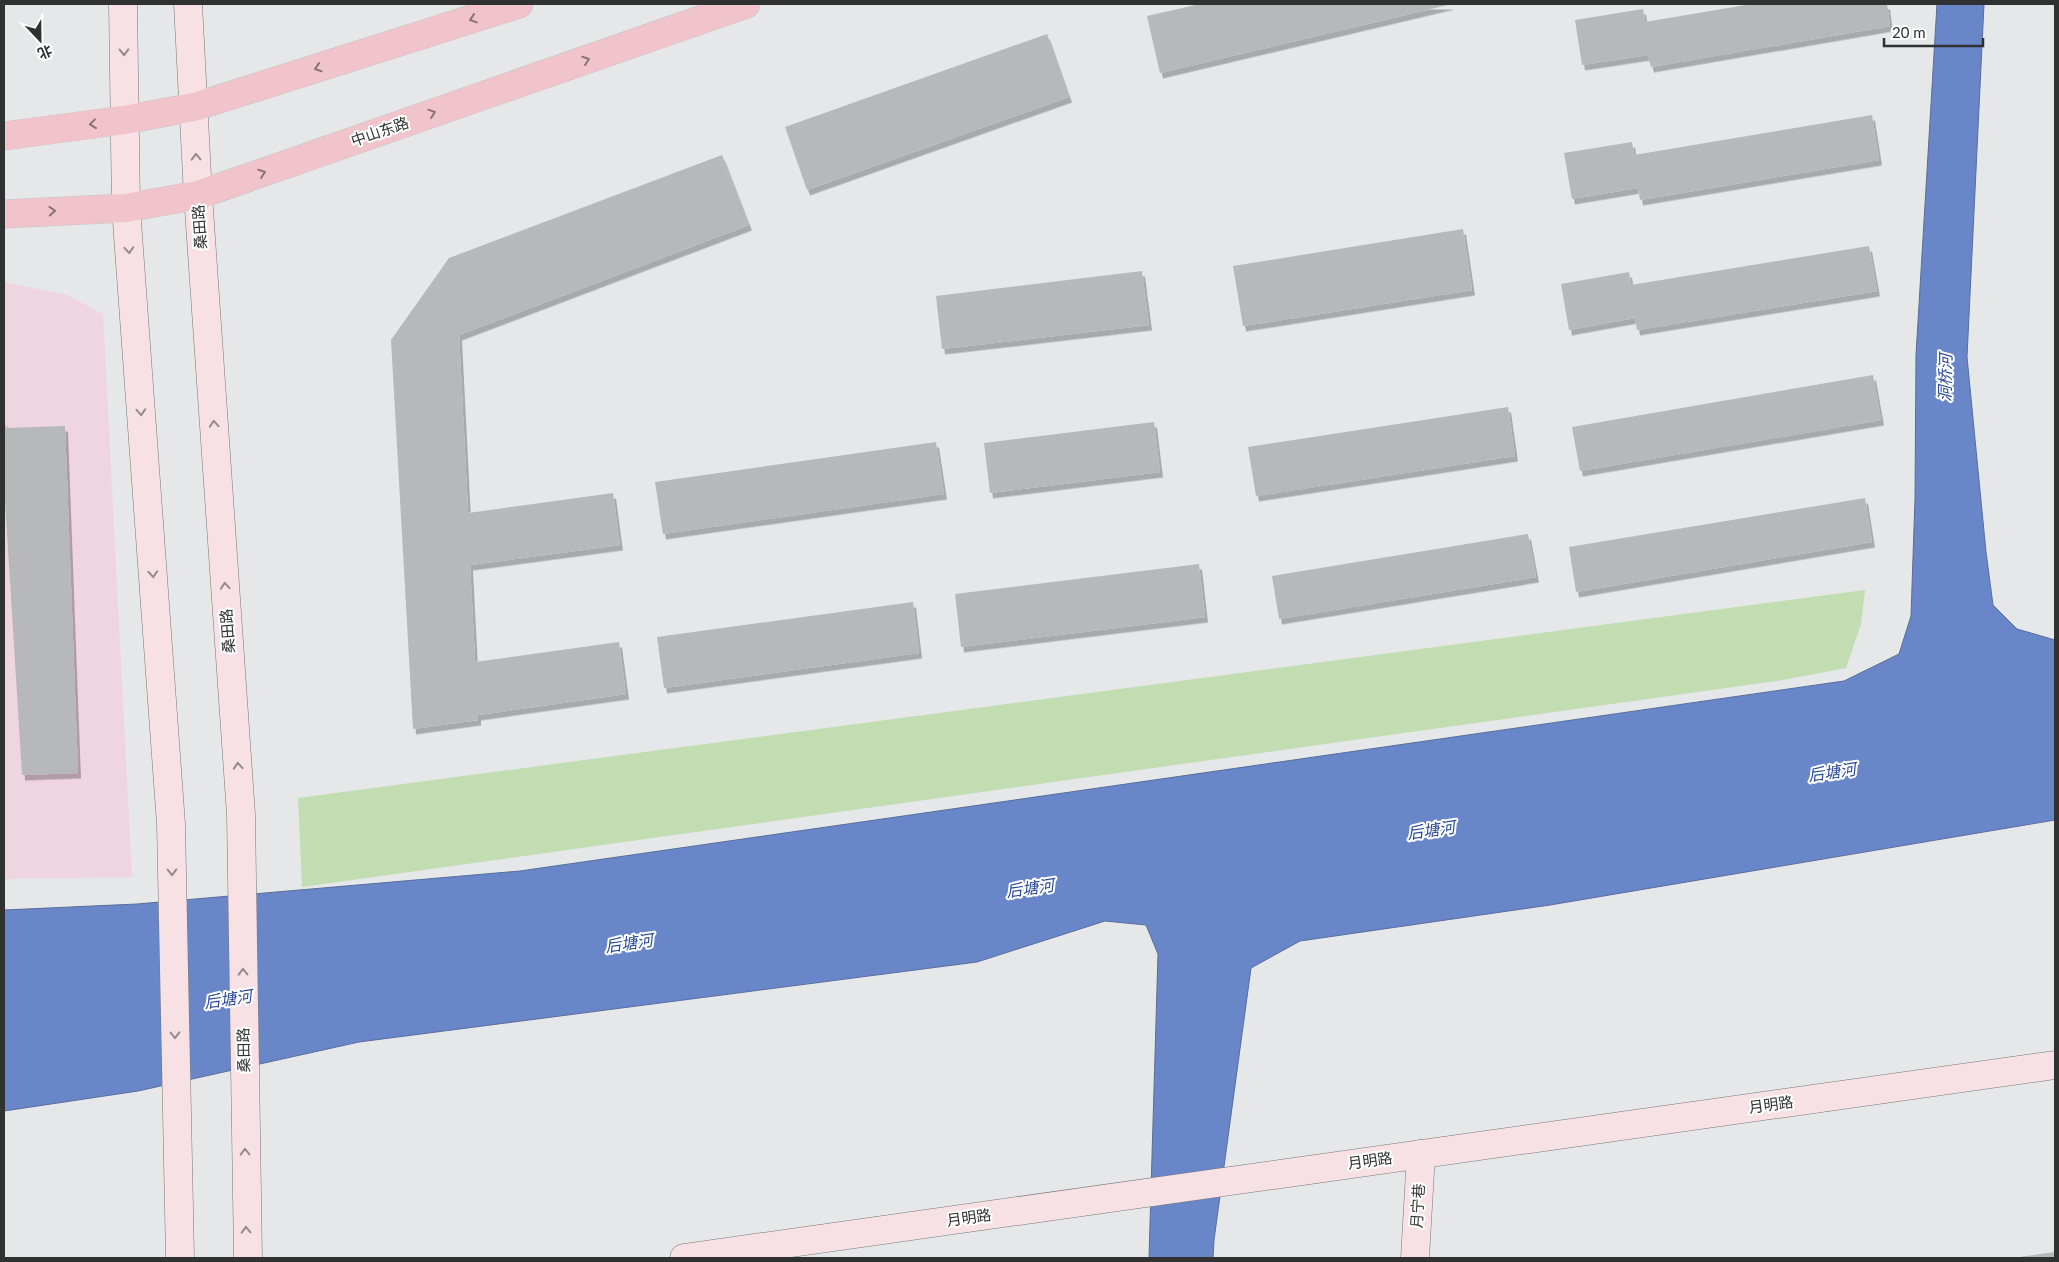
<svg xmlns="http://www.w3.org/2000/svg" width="2059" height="1262" font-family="Lato,'Noto Sans SC',sans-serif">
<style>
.industrial{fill:#eed5df}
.green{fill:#c2ddb1}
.water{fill:#6987c8;stroke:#586d9b}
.building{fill:#b6b8ba;filter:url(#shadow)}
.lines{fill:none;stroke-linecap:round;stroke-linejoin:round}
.secondary-casing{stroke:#767879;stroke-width:29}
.primary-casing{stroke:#c5c5c5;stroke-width:29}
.secondary{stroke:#f8e1e5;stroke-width:28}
.primary{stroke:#f1c3cb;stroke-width:28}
.oneway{stroke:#877376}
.oneway2{stroke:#94898b}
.labels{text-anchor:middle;stroke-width:4;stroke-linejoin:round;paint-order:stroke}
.street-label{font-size:15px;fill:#303131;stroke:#fff}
.water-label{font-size:16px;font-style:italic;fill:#284897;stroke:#fff}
</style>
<defs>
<filter id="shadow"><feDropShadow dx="3" dy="5.5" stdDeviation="0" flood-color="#0004"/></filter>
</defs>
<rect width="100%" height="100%" fill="#e5e7e8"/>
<!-- industrial -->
<polygon class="industrial" points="4,282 67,295 103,314 132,877 4,879"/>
<!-- green -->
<polygon class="green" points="1865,590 1861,624 1846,668 1783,680 302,887 298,798"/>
<!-- water -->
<polygon class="water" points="1937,4 1984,4 1967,357 1986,552 1993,605 2017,629 2055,640 2055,820 1550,905 1300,941 1251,968 1214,1240 1213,1258 1149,1258 1158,954 1146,925 1105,921 977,962 359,1042 138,1091 4,1111 4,910 137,904 520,871 1844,681 1899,654 1911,616 1915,499 1916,355"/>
<!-- building -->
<g class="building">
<polygon points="1200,4 1452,4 1160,73 1147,16"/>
<polygon points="1752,4 1887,4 1890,26 1651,67 1648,55 1582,65 1575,20 1643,9 1645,22"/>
<polygon points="1047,34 1069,97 807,190 785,127"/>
<polygon points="1872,115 1879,160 1640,200 1638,188 1572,199 1564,153 1632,142 1634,155"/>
<polygon points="722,155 749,225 459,335 468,513 613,493 620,545 470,565 475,662 619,642 626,694 478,715 478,720 413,729 391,340 449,258"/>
<polygon points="1463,229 1472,290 1243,326 1233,266"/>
<polygon points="1869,246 1877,291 1637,330 1635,318 1569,330 1561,284 1629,272 1631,285"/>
<polygon points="1142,271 1149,325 942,349 936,296"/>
<polygon points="1873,375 1881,420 1580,471 1572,427"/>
<polygon points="1508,407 1515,456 1256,496 1248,447"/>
<polygon points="4,419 6,428 65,426 78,773 22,775 4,485"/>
<polygon points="1154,422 1160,472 990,493 984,443"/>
<polygon points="936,442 944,494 663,534 655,482"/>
<polygon points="1865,498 1872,542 1576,592 1569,547"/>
<polygon points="1528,534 1536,577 1279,619 1272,576"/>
<polygon points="1199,564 1205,617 961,647 955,594"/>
<polygon points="913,602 919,653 664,688 657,637"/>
<polygon points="2055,1252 2055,1258 2019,1258 2019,1257"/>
</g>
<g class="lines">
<defs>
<g id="secondary">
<polyline points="123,4 126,208 171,824 180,1258"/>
<polyline points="188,4 198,195 241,815 248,1258"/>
<polyline points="684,1258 2055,1065"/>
<polyline points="1415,1258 1421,1154"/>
</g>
<g id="primary">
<polyline points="4,136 124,120 194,107 519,4"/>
<polyline points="4,214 126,208 198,195 746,4"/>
</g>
</defs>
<!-- secondary casing -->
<use href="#secondary" class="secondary-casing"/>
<!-- primary casing -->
<use href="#primary" class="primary-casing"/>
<!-- secondary -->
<use href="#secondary" class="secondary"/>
<!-- primary -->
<use href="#primary" class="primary"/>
</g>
<!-- one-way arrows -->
<defs><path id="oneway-chevron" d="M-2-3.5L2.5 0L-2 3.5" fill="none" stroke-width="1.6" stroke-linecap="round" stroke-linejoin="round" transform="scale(1.25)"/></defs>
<g class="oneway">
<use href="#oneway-chevron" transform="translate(473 19) rotate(162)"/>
<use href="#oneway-chevron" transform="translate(586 60) rotate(-19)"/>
<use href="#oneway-chevron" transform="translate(318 68) rotate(162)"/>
<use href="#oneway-chevron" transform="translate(432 113) rotate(-19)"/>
<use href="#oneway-chevron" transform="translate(93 124) rotate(173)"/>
<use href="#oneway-chevron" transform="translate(262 173) rotate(-19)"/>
<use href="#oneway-chevron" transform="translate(52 211) rotate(-3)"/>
</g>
<g class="oneway2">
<use href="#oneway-chevron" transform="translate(124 52) rotate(89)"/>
<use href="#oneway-chevron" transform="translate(196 157) rotate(-92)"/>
<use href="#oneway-chevron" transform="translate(129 250) rotate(86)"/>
<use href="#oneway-chevron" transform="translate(141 412) rotate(86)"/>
<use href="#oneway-chevron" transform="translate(214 424) rotate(-94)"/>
<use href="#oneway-chevron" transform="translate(153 574) rotate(86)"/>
<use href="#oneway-chevron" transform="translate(225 586) rotate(-94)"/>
<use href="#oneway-chevron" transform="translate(238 766) rotate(-94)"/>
<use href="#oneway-chevron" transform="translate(172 872) rotate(89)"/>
<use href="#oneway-chevron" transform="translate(243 972) rotate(-91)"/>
<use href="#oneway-chevron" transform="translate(175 1035) rotate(89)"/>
<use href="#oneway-chevron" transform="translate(245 1152) rotate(-91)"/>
<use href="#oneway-chevron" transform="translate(246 1230) rotate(-92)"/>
</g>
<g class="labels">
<!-- street labels -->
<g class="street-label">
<text transform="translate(380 132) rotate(-19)" y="5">中山东路</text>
<text transform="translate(200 227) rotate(-94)" y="5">桑田路</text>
<text transform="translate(228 631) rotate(-94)" y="5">桑田路</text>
<text transform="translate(244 1050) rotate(-91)" y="5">桑田路</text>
<text transform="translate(1771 1105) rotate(-8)" y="5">月明路</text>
<text transform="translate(1370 1161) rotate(-8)" y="5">月明路</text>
<text transform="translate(1418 1206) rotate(-87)" y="5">月宁巷</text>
<text transform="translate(969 1218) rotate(-8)" y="5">月明路</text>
</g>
<!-- water labels -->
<g class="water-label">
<text transform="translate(1945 378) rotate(-89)" y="6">洞桥河</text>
<text transform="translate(1832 772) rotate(-8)" y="6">后塘河</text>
<text transform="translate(1431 830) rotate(-8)" y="6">后塘河</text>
<text transform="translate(1030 888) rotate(-8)" y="6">后塘河</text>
<text transform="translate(629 943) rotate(-8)" y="6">后塘河</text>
<text transform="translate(228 999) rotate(-8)" y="6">后塘河</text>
</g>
</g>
<!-- border -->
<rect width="2059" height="1262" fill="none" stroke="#303131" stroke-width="10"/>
<!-- north arrow -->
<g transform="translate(40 40) rotate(158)" stroke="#ffffff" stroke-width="4" paint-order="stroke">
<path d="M0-4L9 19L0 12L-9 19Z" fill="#303131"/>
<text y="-8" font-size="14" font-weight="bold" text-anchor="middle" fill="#303131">北</text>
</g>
<!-- scale -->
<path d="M1884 38v8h99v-8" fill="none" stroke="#303131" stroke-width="2.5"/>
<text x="1892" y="38" font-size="15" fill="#303131" stroke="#ffffff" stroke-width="4" paint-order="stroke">20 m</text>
</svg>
